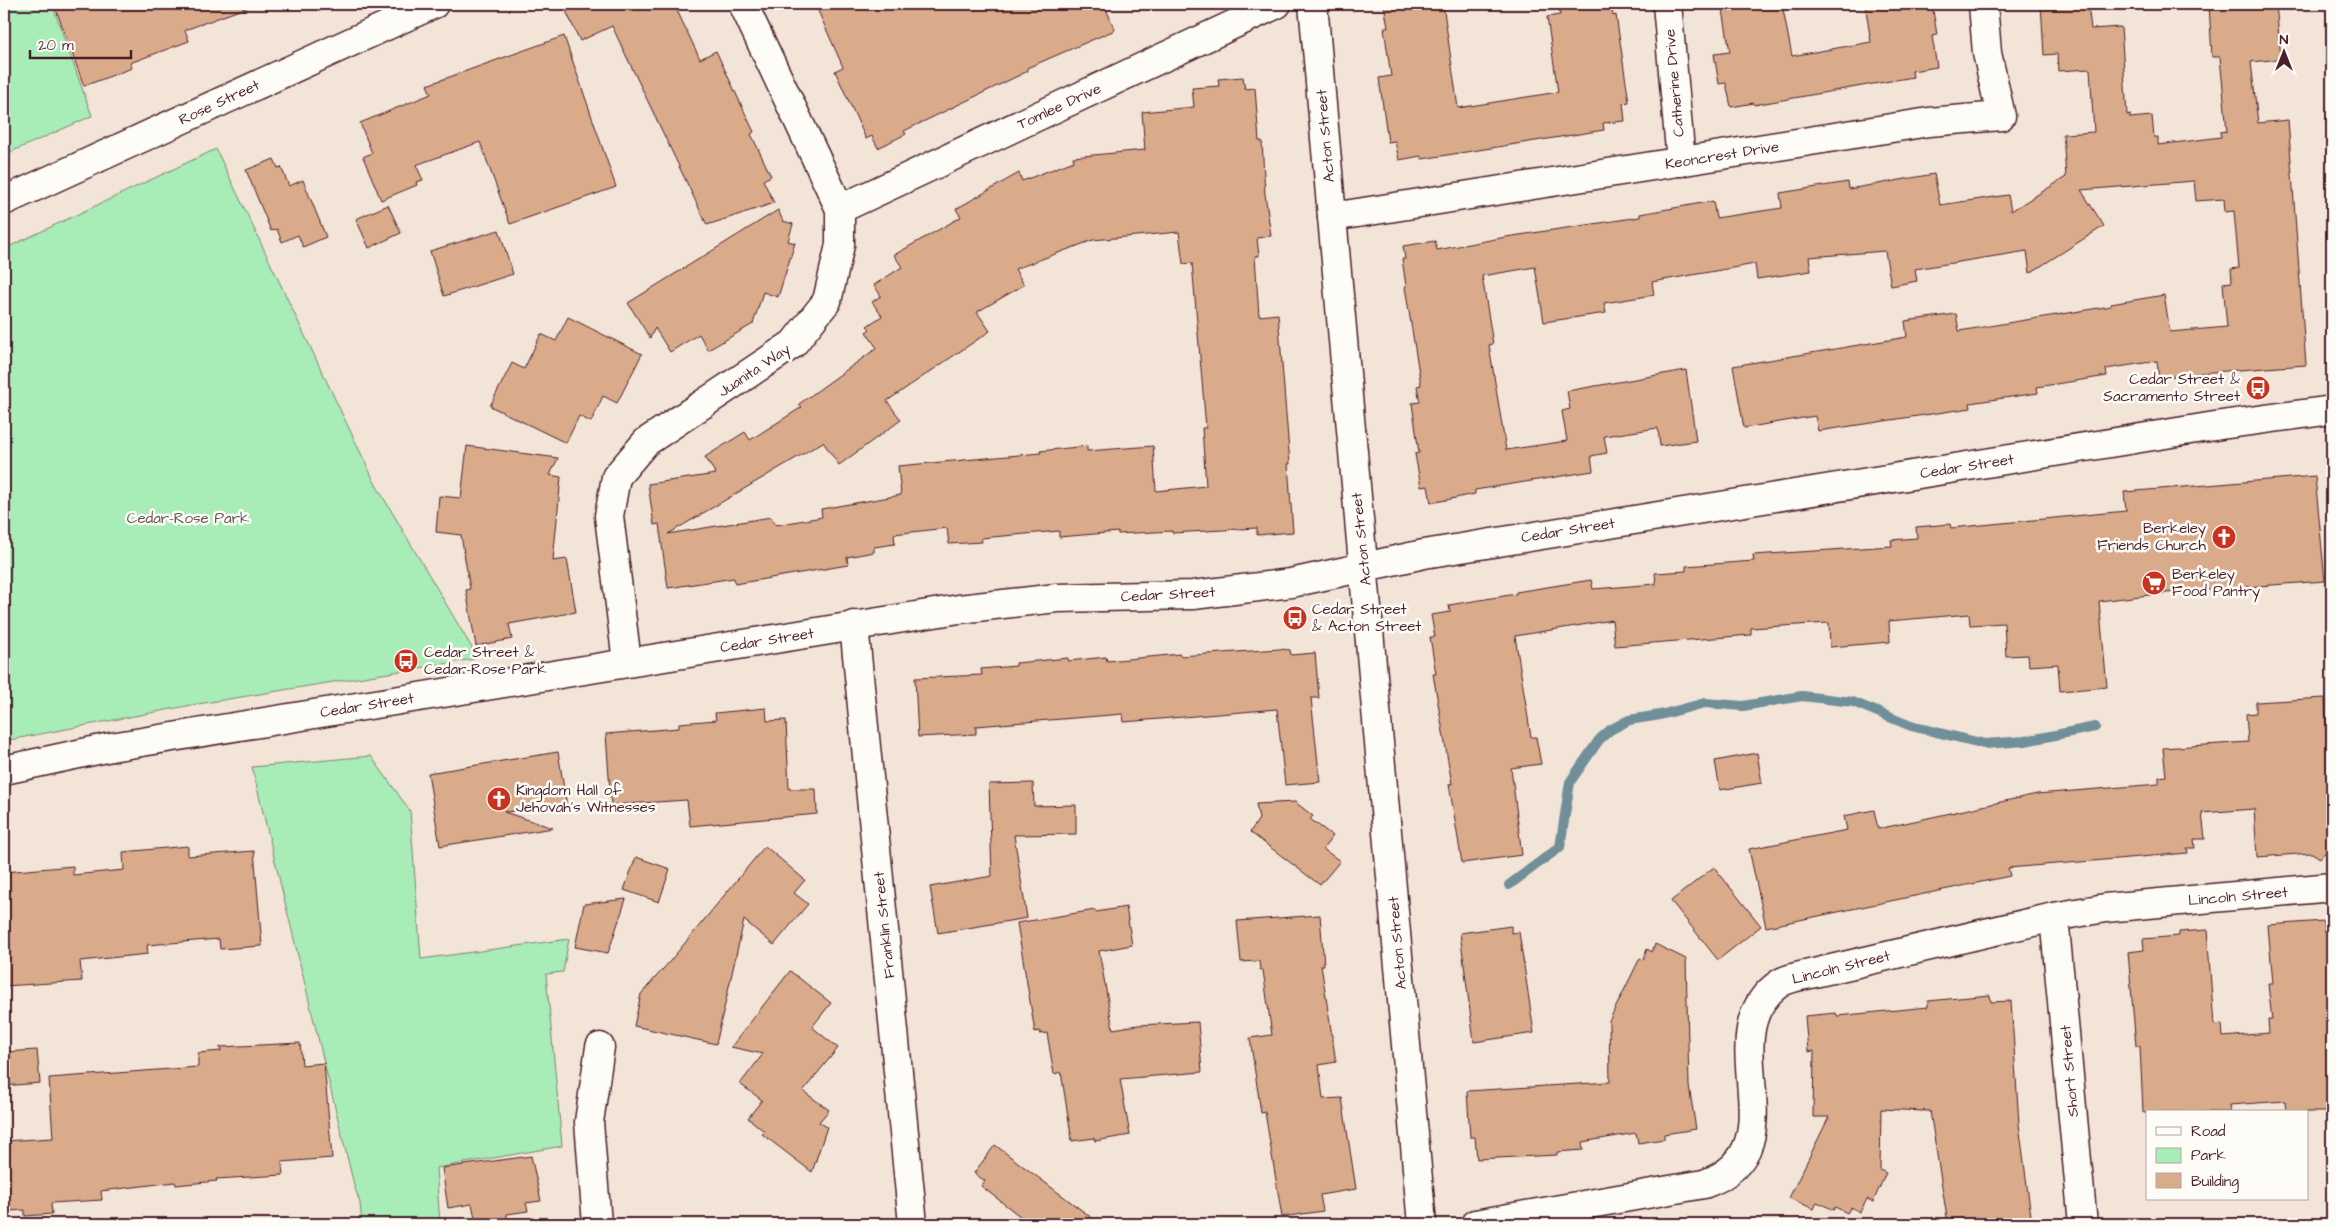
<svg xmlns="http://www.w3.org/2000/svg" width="2336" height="1228" font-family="'Architects Daughter',sans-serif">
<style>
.green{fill:#a8ecb7;stroke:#798671}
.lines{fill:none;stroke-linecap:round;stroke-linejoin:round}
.stream{stroke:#708f98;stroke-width:10}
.building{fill:#d9ab8b;stroke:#4a1f2b;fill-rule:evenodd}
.minor-casing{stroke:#4a1f2b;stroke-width:31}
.tertiary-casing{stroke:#4a1f2b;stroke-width:31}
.minor{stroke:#fdfcf7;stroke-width:28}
.tertiary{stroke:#fdfcf7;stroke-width:28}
.labels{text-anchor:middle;stroke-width:5;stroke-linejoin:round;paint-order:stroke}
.street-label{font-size:15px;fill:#4a1f2b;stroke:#fdfcf7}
.poi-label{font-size:15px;fill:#4a1f2b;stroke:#fdfcf7;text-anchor:start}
.park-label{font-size:15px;fill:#62524e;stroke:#fdfcf7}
</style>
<rect width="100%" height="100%" fill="#f2e4d7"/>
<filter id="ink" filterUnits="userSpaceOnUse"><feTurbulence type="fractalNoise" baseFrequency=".02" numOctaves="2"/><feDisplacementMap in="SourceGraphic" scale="10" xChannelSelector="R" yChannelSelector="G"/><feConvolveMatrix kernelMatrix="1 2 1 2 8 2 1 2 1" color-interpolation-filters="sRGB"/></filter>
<g filter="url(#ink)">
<!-- green -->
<g class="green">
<polygon points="4,4 52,4 92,116 4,155"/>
<polygon points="216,149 376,485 472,648 474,659 192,705 4,741 4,249"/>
<polygon points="371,756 410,811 421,959 569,939 563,972 546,974 562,1146 436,1168 440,1224 362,1224 360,1203 354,1185 252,767"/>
</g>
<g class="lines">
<!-- stream -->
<polyline class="stream" points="1509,885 1560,847 1570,782 1599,740 1610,730 1629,720 1660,715 1705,703 1743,706 1802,696 1853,702 1911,726 1985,744 2025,741 2095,727"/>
</g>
<!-- building -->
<g class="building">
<polygon points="54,4 247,4 248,7 185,30 189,41 130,63 132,68 84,86"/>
<polygon points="582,4 674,4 700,59 716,51 754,132 751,134 771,176 763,180 774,203 707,225 612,26 580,41 566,11"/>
<polygon points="815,4 1104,4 1115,30 1027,68 1028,71 904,131 906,134 878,148 872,136 866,139 835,71 843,67"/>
<polygon points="1384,4 1443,4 1458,108 1558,92 1547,17 1560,15 1559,8 1583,4 1611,4 1613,16 1616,15 1629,102 1623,103 1625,121 1603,123 1604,130 1422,159 1421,156 1399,160 1395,141 1388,142 1379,78 1391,76 1384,28 1388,28"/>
<polygon points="1722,4 1782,4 1792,56 1871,42 1865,4 1932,4 1937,35 1932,36 1937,67 1912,71 1913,77 1754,105 1754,103 1731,107 1726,83 1719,84 1714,54 1730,52"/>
<polygon points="2041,4 2088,4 2091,29 2121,27 2127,115 2130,114 2130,118 2152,116 2154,137 2158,137 2158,145 2221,137 2220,132 2227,131 2220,57 2212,57 2209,4 2276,4 2281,59 2251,62 2258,123 2288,120 2306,365 2199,373 2159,378 2157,361 2106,369 2107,376 2037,387 2038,393 1970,403 1971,408 1818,431 1815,416 1744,428 1733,366 1907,337 1905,321 1956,314 1959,331 2111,306 2111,304 2164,295 2170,332 2227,327 2223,283 2232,282 2231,269 2239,268 2234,211 2225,212 2224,199 2196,201 2194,181 2081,190 2104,226 2030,273 2027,251 1915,269 1917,281 1891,286 1885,251 1809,257 1811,271 1757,279 1755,264 1652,282 1654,295 1604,303 1606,313 1544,322 1535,267 1482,276 1493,344 1489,345 1506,450 1567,441 1562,411 1570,409 1567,391 1686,370 1696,441 1660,446 1658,428 1604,436 1607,453 1591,456 1593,471 1475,490 1475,494 1431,503 1428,486 1421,487 1415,454 1419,453 1412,403 1420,402 1417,386 1421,385 1405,287 1406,286 1402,259 1405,259 1403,246 1435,241 1437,250 1506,237 1640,217 1640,214 1713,201 1716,218 1782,208 1780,193 1848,182 1849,189 1934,174 1940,205 2008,195 2011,211 2066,177 2063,134 2094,132 2090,69 2058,71 2057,54 2044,55"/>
<polygon points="564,36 616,187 510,224 480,142 416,165 423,180 416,182 417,185 381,200 363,157 372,153 360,123 431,94 427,85"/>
<path d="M1243 77 1245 89 1255 88 1259 141H1262L1265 194 1271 236 1257 238 1259 256H1255L1259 316 1278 314 1290 464H1288L1293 532 1257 535V528L1172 533V531L1118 534V532L1059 537V531L981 538 982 542 949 544 947 528 894 534 895 544 874 547V552L847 557 848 565 735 584 734 578 668 588 659 524 654 525 648 484 716 474 705 457 745 432 750 440 802 407 799 404 877 348 866 332 870 329 867 326 882 316 872 302 881 296 874 285 902 267 894 255 961 217 956 209 1019 173 1022 181 1074 161 1073 157 1145 150 1142 112 1194 107 1192 88 1219 86 1218 79ZM1179 232 1183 264 1192 263 1206 428H1202L1206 486 1156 491 1153 446 1087 451V446L1040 451 1041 453 898 466 901 495 821 509 822 517 776 525 771 517 668 534 823 442 839 465 901 420 887 401 990 331 977 312 1024 285 1015 269 1093 240Z"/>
<polygon points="274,159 278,168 281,167 289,186 303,180 326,237 303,247 298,235 282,242 277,229 271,231 246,170"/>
<polygon points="388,205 401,233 369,248 356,219"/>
<polygon points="778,210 783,221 793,224 788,241 795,243 778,297 763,292 753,324 708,350 699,334 670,352 655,328 650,338 628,303"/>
<polygon points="499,230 513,274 444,296 430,251"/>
<polygon points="568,317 642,354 617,403 603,396 591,422 579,416 566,443 490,406 512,363 524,369 541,334 556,341"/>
<polygon points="467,446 558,458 550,475 561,477 553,561 567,559 576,612 509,624 512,639 476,646 466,590 470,589 461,535 436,532 439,496 461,498"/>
<polygon points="2315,476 2325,581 2166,593 2099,601 2107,687 2060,691 2058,664 2029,666 2028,655 2006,656 2004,623 1970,625 1969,614 1889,621 1890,642 1830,647 1829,623 1751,628 1751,635 1615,646 1612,620 1515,636 1531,737 1536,737 1541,764 1511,768 1522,855 1462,863 1449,784 1452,784 1433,674 1436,674 1430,637 1435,637 1431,615 1450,612 1449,605 1516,594 1516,592 1591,580 1593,589 1656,584 1655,573 1686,571 1686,566 1754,561 1753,555 1892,546 1891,540 1917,538 1916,527 1950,524 1951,528 2126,511 2124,492"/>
<polygon points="1279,649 1290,650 1291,655 1315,653 1319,698 1311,698 1320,782 1285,785 1277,709 1124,722 1123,714 976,726 976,734 918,737 915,678 982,675 981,669 1016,666 1016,663 1068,658 1068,661 1106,657 1107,661 1180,654 1180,656"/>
<polygon points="2325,698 2327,749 2331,748 2332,763 2332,845 2320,858 2312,853 2257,857 2254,809 2202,813 2205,839 2194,839 2195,848 2187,848 2188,853 2008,868 2010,876 1766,927 1749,849 1847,830 1844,816 1874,810 1878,829 2037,794 2159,784 2159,777 2166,776 2163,748 2248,742 2246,714 2256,713 2256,702"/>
<polygon points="766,708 767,721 786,720 789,789 816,789 817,814 690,826 687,800 611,805 606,734 679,728 679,723 716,720 715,713"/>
<polygon points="558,752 567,807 504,812 553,828 440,846 428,773"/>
<polygon points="1757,753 1762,783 1720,790 1715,761"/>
<polygon points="1033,783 1034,806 1076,805 1076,834 1014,835 1027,918 938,933 930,887 992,876 989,784"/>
<polygon points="1295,802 1313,816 1310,819 1333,836 1323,849 1340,861 1320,885 1250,832 1259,819 1256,804"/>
<polygon points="188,846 188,856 254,851 262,946 220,949 219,939 147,945 148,954 80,961 82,981 4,986 4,872 73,866 73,875 124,870 123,852"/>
<polygon points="765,846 805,880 794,893 808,904 774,945 744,920 716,1044 634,1026 641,994 671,960"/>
<polygon points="636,857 670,869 659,902 624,890"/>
<polygon points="1714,867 1761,926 1718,960 1671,901"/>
<polygon points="626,899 608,953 575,947 584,904"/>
<polygon points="1126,907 1132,945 1099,951 1113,1029 1138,1025 1198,1022 1202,1072 1120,1079 1130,1135 1095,1141 1094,1138 1072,1141 1061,1072 1054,1074 1047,1033 1040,1034 1040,1031 1035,1032 1017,923 1095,910 1096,912"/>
<polygon points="1320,915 1324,965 1321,965 1336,1062 1319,1065 1323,1099 1342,1098 1356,1189 1320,1195 1323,1211 1282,1217 1265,1112 1261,1113 1250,1038 1272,1035 1263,970 1260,970 1259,961 1241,962 1237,921"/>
<polygon points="2324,921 2325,932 2332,932 2332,1112 2286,1112 2285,1101 2229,1105 2230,1112 2143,1112 2140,1046 2136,1046 2128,952 2144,950 2143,939 2179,936 2179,932 2207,930 2214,1025 2222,1024 2223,1037 2269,1033 2268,1020 2272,1020 2268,984 2273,984 2268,925"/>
<polygon points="1511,926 1511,933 1519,932 1534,1033 1474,1042 1460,933"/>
<polygon points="1655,944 1686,959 1689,1086 1696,1129 1664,1134 1664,1139 1638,1143 1636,1133 1582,1142 1583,1150 1557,1152 1557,1155 1477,1159 1475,1137 1470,1137 1467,1091 1610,1082 1609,1021 1640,958 1643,960 1647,949 1652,952"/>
<polygon points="790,971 831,1003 812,1027 838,1048 803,1091 829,1110 819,1122 827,1127 812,1172 762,1134 764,1131 748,1118 762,1100 740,1084 763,1054 731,1047"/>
<polygon points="1990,995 1991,1002 2011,1001 2019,1124 2032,1224 1948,1224 1930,1111 1925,1111 1924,1109 1924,1111 1881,1109 1880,1170 1886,1173 1873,1202 1867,1199 1860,1212 1851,1207 1847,1213 1835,1207 1834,1210 1817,1202 1814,1209 1789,1198 1829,1117 1813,1117 1814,1051 1808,1052 1805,1016 1836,1013 1837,1016 1928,1007 1928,1001"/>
<polygon points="300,1043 302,1065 324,1063 332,1158 282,1162 283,1175 216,1179 217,1181 176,1185 175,1182 101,1191 102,1200 51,1203 52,1214 25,1216 25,1210 9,1211 4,1141 53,1138 49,1078 198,1067 198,1053 221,1051 220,1047"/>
<polygon points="37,1050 40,1083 4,1086 4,1052"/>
<polygon points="995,1145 1100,1224 1030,1224 981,1186 985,1181 974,1173"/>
<polygon points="531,1156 541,1201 526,1203 528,1211 507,1214 507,1219 476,1223 472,1204 448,1208 442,1168"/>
</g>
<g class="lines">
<defs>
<g id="minor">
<polyline points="1313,4 1422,1224"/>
<polyline points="1667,4 1681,162"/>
<polyline points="4,201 434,4"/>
<polyline points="840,209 1277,4"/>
<polyline points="1332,217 1929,122 2001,116 1987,53 1983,4"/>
<polyline points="854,625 913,1224"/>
<polyline points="627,662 609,516 616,477 646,442 793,344 827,301 840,245 840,209 743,4"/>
<polyline points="2054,917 2083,1224"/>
<polyline points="597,1224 589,1122 600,1047"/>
<path d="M1475 1224 1704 1184C1805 1149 1705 1034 1780 983 1788 978 1801 976 1810 974L2054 917 2105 908 2332 887"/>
</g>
<polyline id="tertiary" points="4,770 111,747 959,609 1057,598 1193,595 1291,583 1424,554 2221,425 2332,410"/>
</defs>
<!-- minor casing -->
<use href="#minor" class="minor-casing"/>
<!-- tertiary casing -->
<use href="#tertiary" class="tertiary-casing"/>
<!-- minor -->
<use href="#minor" class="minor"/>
<!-- tertiary -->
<use href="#tertiary" class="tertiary"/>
</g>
</g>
<!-- icons -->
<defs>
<symbol id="bus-disc" viewBox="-11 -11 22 22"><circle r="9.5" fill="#c8321e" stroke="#fdfcf7"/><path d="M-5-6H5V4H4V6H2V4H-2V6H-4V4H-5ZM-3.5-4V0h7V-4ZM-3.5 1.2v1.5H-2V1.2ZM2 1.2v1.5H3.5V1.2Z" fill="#fff"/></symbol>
<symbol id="church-disc" viewBox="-11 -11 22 22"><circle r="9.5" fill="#c8321e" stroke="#fdfcf7"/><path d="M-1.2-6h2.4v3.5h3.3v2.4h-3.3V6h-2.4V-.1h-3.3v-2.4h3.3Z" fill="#fff"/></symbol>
<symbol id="supermarket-disc" viewBox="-11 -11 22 22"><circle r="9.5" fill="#c8321e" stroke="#fdfcf7"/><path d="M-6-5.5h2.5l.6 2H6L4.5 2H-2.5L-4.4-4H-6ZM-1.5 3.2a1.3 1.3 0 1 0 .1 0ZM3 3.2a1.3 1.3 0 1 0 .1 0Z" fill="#fff"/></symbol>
</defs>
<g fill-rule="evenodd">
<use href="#bus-disc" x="2244" y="374" width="28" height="28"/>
<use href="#church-disc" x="2210" y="523" width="28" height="28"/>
<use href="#supermarket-disc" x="2140" y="569" width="28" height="28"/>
<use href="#bus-disc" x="1281" y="604" width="28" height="28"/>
<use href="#bus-disc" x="392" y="647" width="28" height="28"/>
<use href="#church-disc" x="485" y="785" width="28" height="28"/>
</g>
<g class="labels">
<!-- street labels -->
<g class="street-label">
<text transform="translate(1674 83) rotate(-95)" y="5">Catherine Drive</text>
<text transform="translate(219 102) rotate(-25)" y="5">Rose Street</text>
<text transform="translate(1059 106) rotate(-25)" y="5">Tomlee Drive</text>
<text transform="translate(1325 136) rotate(-95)" y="5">Acton Street</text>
<text transform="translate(1722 155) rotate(-9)" y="5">Keoncrest Drive</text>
<text transform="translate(754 370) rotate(-34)" y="5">Juanita Way</text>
<text transform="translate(1967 466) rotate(-9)" y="5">Cedar Street</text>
<text transform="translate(1568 530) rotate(-9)" y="5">Cedar Street</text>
<text transform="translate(1361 539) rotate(-96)" y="5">Acton Street</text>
<text transform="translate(1168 594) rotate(-3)" y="5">Cedar Street</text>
<text transform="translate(767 640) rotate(-9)" y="5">Cedar Street</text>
<text transform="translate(367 705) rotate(-9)" y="5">Cedar Street</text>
<text transform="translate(2238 896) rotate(-5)" y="5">Lincoln Street</text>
<text transform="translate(884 925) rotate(-96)" y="5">Franklin Street</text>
<text transform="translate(1397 943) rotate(-95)" y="5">Acton Street</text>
<text transform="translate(1841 967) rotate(-14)" y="5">Lincoln Street</text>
<text transform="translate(2069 1071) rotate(-95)" y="5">Short Street</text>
</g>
<!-- poi labels -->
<g class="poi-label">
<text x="2240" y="384" text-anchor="end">Cedar Street &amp;<tspan x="2240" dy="17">Sacramento Street</tspan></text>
<text x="2206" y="533" text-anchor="end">Berkeley<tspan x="2206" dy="17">Friends Church</tspan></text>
<text x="2172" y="579">Berkeley<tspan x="2172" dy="17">Food Pantry</tspan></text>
<text x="1312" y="614">Cedar Street<tspan x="1312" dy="17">&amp; Acton Street</tspan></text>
<text x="424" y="657">Cedar Street &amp;<tspan x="424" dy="17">Cedar-Rose Park</tspan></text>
<text x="516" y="795">Kingdom Hall of<tspan x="516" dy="17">Jehovah's Witnesses</tspan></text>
</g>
<!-- park labels -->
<g class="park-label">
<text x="188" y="523">Cedar-Rose Park</text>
</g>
</g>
<!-- margin -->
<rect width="2336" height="1228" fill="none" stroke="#fdfcf7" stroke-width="20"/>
<rect x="10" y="10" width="2316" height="1208" fill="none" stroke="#4a1f2b" stroke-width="2" filter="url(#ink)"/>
<!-- legend -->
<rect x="2146" y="1110" width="162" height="90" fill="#fdfcf7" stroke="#b5a4a5"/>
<rect x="2156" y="1127" width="25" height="8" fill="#fdfcf7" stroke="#b5a4a5"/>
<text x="2191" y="1136" font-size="15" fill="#4a1f2b">Road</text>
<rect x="2156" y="1148" width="25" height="15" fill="#a8ecb7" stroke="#b5a4a5"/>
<text x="2191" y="1160" font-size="15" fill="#4a1f2b">Park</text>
<rect x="2156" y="1173" width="25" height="15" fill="#d9ab8b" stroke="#b5a4a5"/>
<text x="2191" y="1186" font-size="15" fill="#4a1f2b">Building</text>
<!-- north arrow -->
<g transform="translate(2284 52)" stroke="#fdfcf7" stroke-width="4" paint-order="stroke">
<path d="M0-4L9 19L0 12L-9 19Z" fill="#4a1f2b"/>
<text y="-8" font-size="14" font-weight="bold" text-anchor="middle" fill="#4a1f2b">N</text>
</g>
<!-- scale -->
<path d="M30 50v8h101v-8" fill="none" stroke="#4a1f2b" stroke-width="2.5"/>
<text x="38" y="50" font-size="15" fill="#4a1f2b" stroke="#fdfcf7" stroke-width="4" paint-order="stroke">20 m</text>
</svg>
